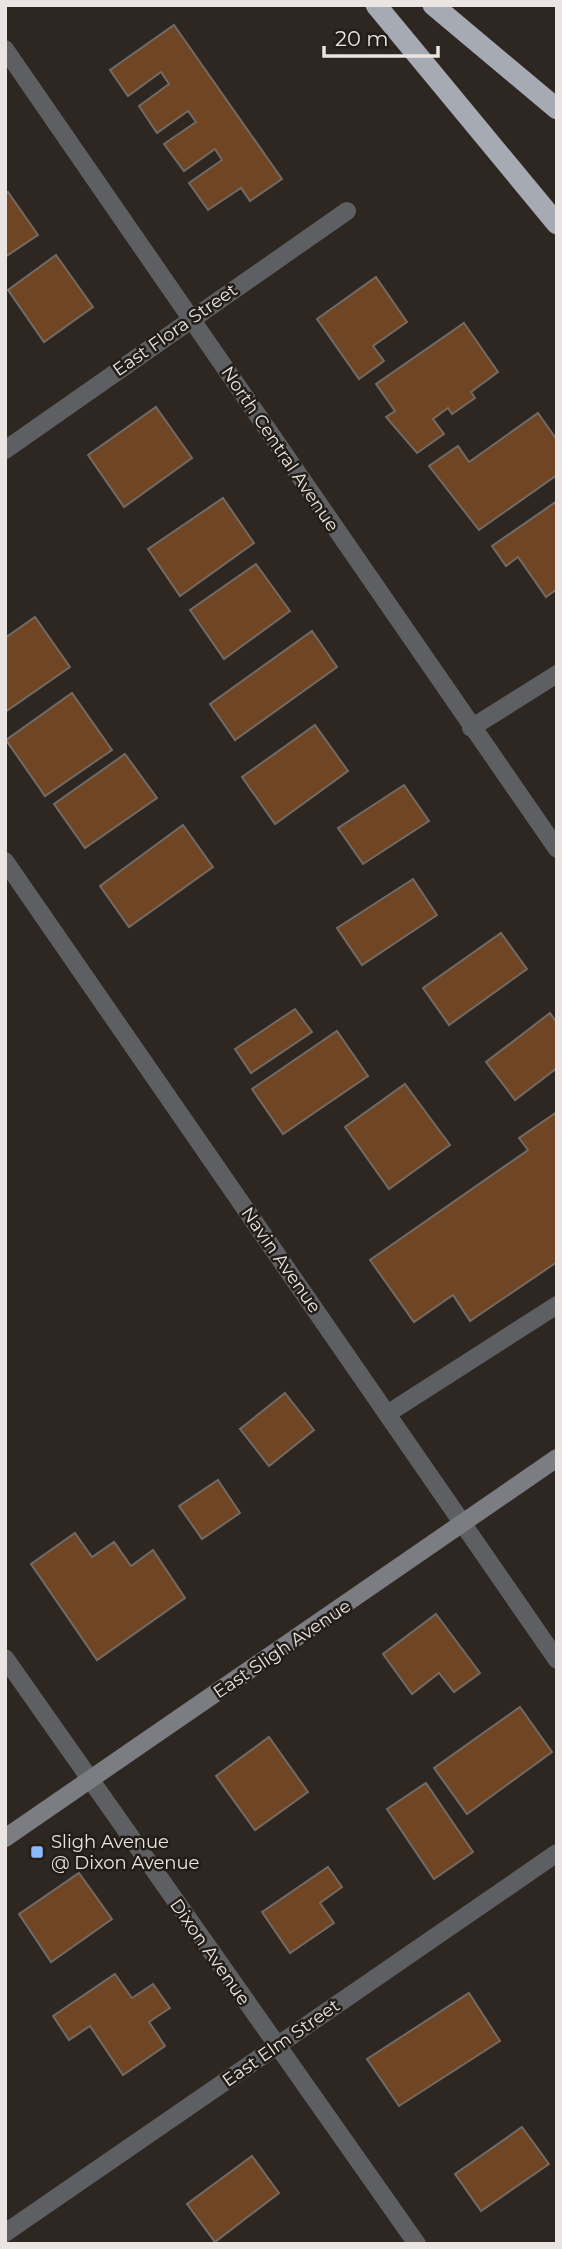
<svg xmlns="http://www.w3.org/2000/svg" width="562" height="2249" font-family="Montserrat,sans-serif">
<style>
.building{fill:#6f4523;stroke:#726a65;stroke-width:2}
.lines{fill:none;stroke-linecap:round;stroke-linejoin:round}
.service{stroke:#5d5f62;stroke-width:18}
.minor{stroke:#5d5f62;stroke-width:18}
.tertiary{stroke:#5d5f62;stroke-width:18}
.secondary{stroke:#7b7d83;stroke-width:18}
.motorway{stroke:#a6aab3;stroke-width:21}
.poi-dot{fill:#8cb9fc;stroke:#231d18;stroke-width:2.5}
.labels{text-anchor:middle;stroke-width:5;stroke-linejoin:round;paint-order:stroke}
.street-label{font-size:18px;fill:#eae5e2;stroke:#231d18}
.poi-label{font-size:18px;fill:#eae5e2;stroke:#231d18;text-anchor:start}
</style>
<rect width="100%" height="100%" fill="#2d2621"/>
<!-- building -->
<g class="building">
<polygon points="174,25 282,179 250,201 241,188 208,210 189,183 222,160 215,149 184,171 164,144 196,122 188,111 157,133 139,106 169,84 161,72 128,96 110,70"/>
<polygon points="8,192 38,235 5,257 5,194"/>
<polygon points="56,255 93,307 44,342 8,290"/>
<polygon points="376,277 407,322 373,346 384,361 359,379 317,319"/>
<polygon points="464,323 498,372 471,392 475,398 452,414 448,408 433,419 444,434 417,453 386,417 395,411 376,384"/>
<polygon points="156,407 192,458 124,507 88,455"/>
<polygon points="538,413 557,440 557,475 479,530 429,466 458,446 469,462"/>
<polygon points="223,498 254,543 180,596 148,549"/>
<polygon points="557,501 557,589 546,597 518,557 506,566 492,546"/>
<polygon points="256,564 290,611 224,659 190,610"/>
<polygon points="35,617 70,667 5,712 5,638"/>
<polygon points="312,631 337,667 235,740 210,704"/>
<polygon points="72,693 112,750 45,796 6,740"/>
<polygon points="315,725 348,771 275,824 242,777"/>
<polygon points="125,754 157,798 85,848 54,804"/>
<polygon points="404,785 429,821 363,864 338,828"/>
<polygon points="183,825 213,867 129,927 100,886"/>
<polygon points="413,879 437,915 362,965 337,928"/>
<polygon points="501,933 527,969 449,1025 423,988"/>
<polygon points="295,1009 312,1032 251,1073 235,1049"/>
<polygon points="550,1013 557,1023 557,1068 515,1100 486,1062"/>
<polygon points="337,1031 368,1076 283,1134 252,1089"/>
<polygon points="405,1084 450,1145 389,1189 345,1127"/>
<polygon points="557,1112 557,1262 470,1321 453,1295 414,1322 370,1260 528,1150 519,1138"/>
<polygon points="285,1393 314,1430 269,1466 240,1429"/>
<polygon points="218,1480 240,1513 202,1539 179,1506"/>
<polygon points="75,1533 92,1557 114,1542 131,1566 153,1550 185,1598 97,1660 31,1564"/>
<polygon points="436,1614 480,1673 454,1692 439,1673 412,1694 383,1654"/>
<polygon points="520,1707 552,1752 467,1814 434,1768"/>
<polygon points="269,1737 308,1792 255,1830 216,1776"/>
<polygon points="426,1783 473,1852 434,1879 387,1809"/>
<polygon points="328,1867 342,1887 320,1903 334,1923 290,1953 262,1912"/>
<polygon points="79,1873 112,1919 51,1962 19,1914"/>
<polygon points="115,1974 132,1998 153,1984 170,2008 149,2022 165,2046 123,2075 90,2026 69,2040 53,2016"/>
<polygon points="469,1993 500,2041 399,2106 367,2059"/>
<polygon points="522,2127 549,2164 481,2211 455,2174"/>
<polygon points="252,2156 279,2193 215,2242 187,2204"/>
</g>
<g class="lines">
<!-- service -->
<polyline class="service" points="387,1414 557,1305"/>
<!-- minor -->
<g class="minor">
<polyline points="5,450 347,211"/>
<polyline points="471,728 557,674"/>
<polyline points="5,861 557,1660"/>
<polyline points="5,1658 417,2244"/>
<polyline points="5,2233 557,1853"/>
</g>
<!-- tertiary -->
<polyline class="tertiary" points="5,49 557,849"/>
<!-- secondary -->
<polyline class="secondary" points="5,1838 557,1458"/>
<!-- motorway -->
<g class="motorway">
<polyline points="376,5 557,224"/>
<polyline points="433,5 557,109"/>
</g>
</g>
<!-- markers -->
<rect class="poi-dot" x="30" y="1845" width="14" height="14" rx="3.5"/>
<g class="labels">
<!-- street labels -->
<g class="street-label">
<text transform="translate(175 330) rotate(-35)" y="6">East Flora Street</text>
<text transform="translate(280 449) rotate(56)" y="6">North Central Avenue</text>
<text transform="translate(281 1260) rotate(55)" y="6">Navin Avenue</text>
<text transform="translate(282 1649) rotate(-34)" y="6">East Sligh Avenue</text>
<text transform="translate(210 1952) rotate(55)" y="6">Dixon Avenue</text>
<text transform="translate(281 2043) rotate(-35)" y="6">East Elm Street</text>
</g>
<!-- poi labels -->
<g class="poi-label">
<text x="51" y="1848">Sligh Avenue<tspan x="51" dy="21">@ Dixon Avenue</tspan></text>
</g>
</g>
<!-- border -->
<rect width="562" height="2249" fill="none" stroke="#eae5e2" stroke-width="14"/>
<!-- scale -->
<path d="M324 46v10h114v-10" fill="none" stroke="#eae5e2" stroke-width="3.5"/>
<text x="335" y="46" font-size="21" fill="#eae5e2" stroke="#231d18" stroke-width="5" paint-order="stroke">20 m</text>
</svg>
